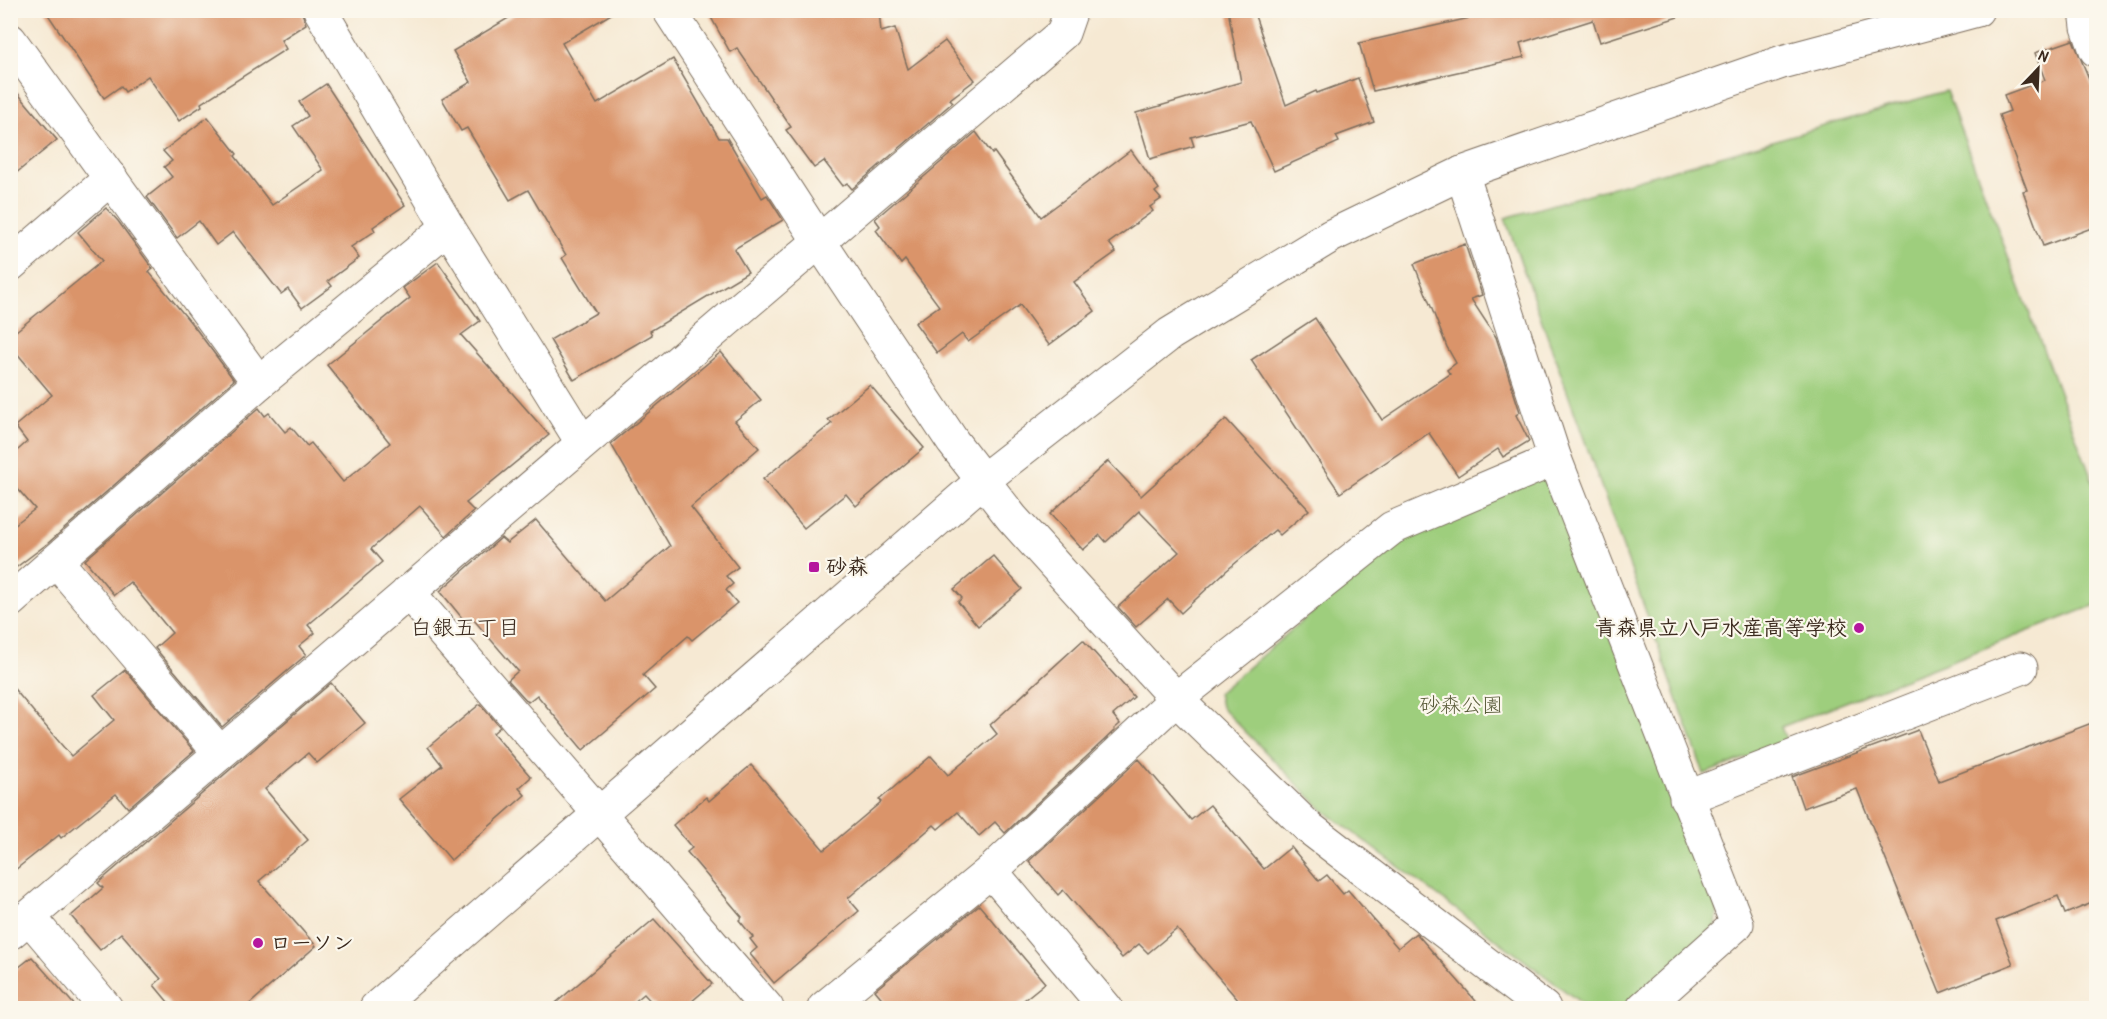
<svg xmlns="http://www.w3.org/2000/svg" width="2107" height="1019" font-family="'Patrick Hand','Klee One',sans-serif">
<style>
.green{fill:#9ece7d;stroke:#6c7c4e;stroke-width:1.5}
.building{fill:#da946a}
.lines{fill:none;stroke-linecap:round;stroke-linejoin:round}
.minor-casing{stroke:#7c6d5d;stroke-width:35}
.minor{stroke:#fff;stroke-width:33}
.poi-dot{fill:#b5179e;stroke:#fbf7ec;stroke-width:2}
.labels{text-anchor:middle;stroke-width:4.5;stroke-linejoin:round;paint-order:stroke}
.poi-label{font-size:21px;font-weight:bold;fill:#3b2a1e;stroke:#fbf7ec;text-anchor:start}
.park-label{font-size:21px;fill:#595b3a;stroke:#fbf7ec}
.neighbourhood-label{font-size:22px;fill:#3b2a1e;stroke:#fbf7ec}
</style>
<rect width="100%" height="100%" fill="#fbf7ec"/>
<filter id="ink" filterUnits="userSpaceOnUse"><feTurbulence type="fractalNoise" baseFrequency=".0167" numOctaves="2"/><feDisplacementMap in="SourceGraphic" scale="12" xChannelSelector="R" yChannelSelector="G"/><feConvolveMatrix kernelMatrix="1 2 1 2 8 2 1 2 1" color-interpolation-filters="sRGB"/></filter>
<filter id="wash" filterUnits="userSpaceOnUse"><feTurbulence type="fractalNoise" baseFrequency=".008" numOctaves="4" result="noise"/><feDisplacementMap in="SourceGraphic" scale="24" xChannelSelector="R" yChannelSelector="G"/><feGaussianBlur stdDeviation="1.35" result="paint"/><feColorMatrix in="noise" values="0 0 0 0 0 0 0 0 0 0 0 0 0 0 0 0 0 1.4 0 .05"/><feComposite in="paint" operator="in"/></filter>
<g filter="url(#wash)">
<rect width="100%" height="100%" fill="#f6e9d3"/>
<!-- green -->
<g class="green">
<polygon points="1946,91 2096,490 2096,605 1781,727 1787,742 1704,774 1505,218"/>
<polygon points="1537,479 1553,482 1718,905 1716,927 1621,1008 1588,1008 1323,810 1221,707 1218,693 1397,540"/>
</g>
<g id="blocks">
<!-- building -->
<g class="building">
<polygon points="45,10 301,10 306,24 281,40 286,49 201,103 202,106 179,121 148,76 125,92 121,86 104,98"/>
<polygon points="522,10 618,10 562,43 597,104 673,59 719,138 727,138 762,198 767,195 783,220 734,249 748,272 650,331 652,335 574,380 550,340 596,313 562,258 566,255 528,190 510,200 467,128 461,131 442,99 471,82 453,51"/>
<polygon points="707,10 879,10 881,32 895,28 908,69 945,41 975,80 950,99 953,102 852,189 847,183 843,186 824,161 814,168 786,130 791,127 737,48 730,52"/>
<polygon points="1228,10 1253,10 1286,105 1316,91 1317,93 1358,78 1374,122 1336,136 1339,142 1274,171 1251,121 1191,137 1194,146 1150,159 1136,113 1241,82"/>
<polygon points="1505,10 1677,10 1678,17 1600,42 1593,20 1520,43 1524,57 1373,91 1359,43"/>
<polygon points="2073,40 2097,98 2097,226 2043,246 2023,191 2027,190 1999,115 2010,111 2004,95 2045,80 2035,53"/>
<polygon points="10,84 57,140 10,178"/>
<polygon points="326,84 405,205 373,227 375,231 351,247 359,258 328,281 332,286 302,308 288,289 281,294 233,232 216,245 199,221 177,238 147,197 172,177 164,167 172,161 163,151 208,117 237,154 235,156 272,205 323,170 293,126 308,116 299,102"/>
<polygon points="976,132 992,154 994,152 1041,217 1131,150 1159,189 1155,192 1161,199 1150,207 1153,211 1109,243 1116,252 1074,282 1095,311 1049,345 1020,305 968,342 962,334 937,353 915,323 939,306 905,260 901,264 876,230 880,226 875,219"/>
<polygon points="106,208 118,221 153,269 149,272 196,329 234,380 47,544 10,572 10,528 35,509 10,480 10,457 27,442 15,426 52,395 10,345 10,336 102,261 78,232"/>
<polygon points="1465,244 1482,295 1471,299 1496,337 1520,412 1516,415 1529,441 1503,457 1498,449 1458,476 1429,433 1340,493 1251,360 1315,318 1382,420 1450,374 1447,370 1456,363 1447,347 1414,264"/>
<polygon points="438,262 480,321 461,335 549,435 466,503 474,511 446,536 420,506 371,549 382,562 308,625 315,633 299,646 306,655 222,727 155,648 172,633 130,582 114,595 85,560 259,408 265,416 269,413 285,432 291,427 307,446 311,443 343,482 390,443 327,365 410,298 403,288"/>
<polygon points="721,352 761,400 735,421 759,448 691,507 738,567 726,576 733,584 726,590 737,603 692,640 688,636 643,675 655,689 583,750 537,695 528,702 508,680 518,671 473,619 467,624 440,591 501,538 507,543 536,520 605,601 670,546 611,444"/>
<polygon points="870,385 924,448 856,506 846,494 804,528 763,479 832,423 828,420"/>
<polygon points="1226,419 1309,510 1280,535 1275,530 1226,571 1181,613 1168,599 1136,627 1118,607 1179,552 1139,511 1106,542 1100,535 1083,550 1050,514 1108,461 1141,496"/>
<polygon points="993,556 1022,589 978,626 958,602 962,598 954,589"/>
<polygon points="1083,640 1134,697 1113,715 1120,724 1114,729 1115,730 1005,833 995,822 979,836 958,812 938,829 934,825 848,898 859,911 774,983 750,954 757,948 750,939 753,937 739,920 742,917 687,852 692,848 673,825 706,797 709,801 751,765 824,850 881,802 879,800 931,756 948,775 997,734 990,725"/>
<polygon points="125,670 194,751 128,808 116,794 61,838 59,835 10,874 10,684 71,756 114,720 94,695"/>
<polygon points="331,683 365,723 317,763 308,753 265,789 308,840 259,881 316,946 245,1008 173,1008 154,985 161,979 121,933 100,950 71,916 103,888 98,883"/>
<polygon points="480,704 500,727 493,733 531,777 519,788 525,795 451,860 399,799 442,765 428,747"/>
<polygon points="2097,721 2097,901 2065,914 2058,896 1996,921 2013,964 1940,993 1857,789 1803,808 1792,777 1918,730 1939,781"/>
<polygon points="1139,759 1191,820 1210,805 1264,869 1291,847 1319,881 1327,875 1343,894 1348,890 1398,948 1416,933 1482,1008 1245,1008 1177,929 1148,953 1139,944 1122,958 1063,890 1058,895 1029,861"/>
<polygon points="979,905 1045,983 1014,1008 890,1008 875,990"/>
<polygon points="654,919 712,984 684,1008 657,1008 644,994 627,1008 550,1008"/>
<polygon points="32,957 48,975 77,1008 10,1008 10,974"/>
</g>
</g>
</g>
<g filter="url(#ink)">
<use href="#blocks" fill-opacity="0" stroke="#7c6d5d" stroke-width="1.5"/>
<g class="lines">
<defs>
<g id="minor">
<polyline points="320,10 448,227 582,442"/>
<polyline points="669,10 819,241 953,442 1012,518 1176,699 1308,827 1544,1008"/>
<polyline points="2086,10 2088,27 2096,50"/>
<polyline points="10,40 259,383"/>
<polyline points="1462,173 1555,459 1737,924 1643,1008"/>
<polyline points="10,265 111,178"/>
<polyline points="57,562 220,753"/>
<polyline points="408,592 767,1008"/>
<polyline points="10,601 259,383 448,227"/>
<polyline points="1686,798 2021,668"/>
<polyline points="991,871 1106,1008"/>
<polyline points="29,917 106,1008"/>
<polyline points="10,933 1063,33 1071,10"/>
<polyline points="376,1008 982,481 1170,334 1331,236 1462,173 1782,62 1977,10"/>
<polyline points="824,1008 991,871 1176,699 1392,528 1555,459"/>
</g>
</defs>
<!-- minor casing -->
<use href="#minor" class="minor-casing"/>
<!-- minor -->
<use href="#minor" class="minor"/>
</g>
</g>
<!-- markers -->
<g class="poi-dot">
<rect x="808" y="561" width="12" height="12" rx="3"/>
<circle cx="1859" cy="628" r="6"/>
<circle cx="258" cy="943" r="6"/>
</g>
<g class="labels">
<!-- poi labels -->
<g class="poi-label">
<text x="826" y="574">砂森</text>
<text x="1847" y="635" text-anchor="end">青森県立八戸水産高等学校</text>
<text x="270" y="950">ローソン</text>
</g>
<!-- park labels -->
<g class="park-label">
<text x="1461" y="712">砂森公園</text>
</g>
<!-- neighbourhood labels -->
<g class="neighbourhood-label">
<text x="465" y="635">白銀五丁目</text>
</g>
</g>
<!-- margin -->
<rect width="2107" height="1019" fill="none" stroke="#fbf7ec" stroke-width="36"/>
<!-- north arrow -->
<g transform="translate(2038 69) rotate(23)" stroke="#fbf7ec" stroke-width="4.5" paint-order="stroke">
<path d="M0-4.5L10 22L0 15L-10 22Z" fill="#3b2a1e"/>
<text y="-9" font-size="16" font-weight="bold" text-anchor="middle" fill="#3b2a1e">N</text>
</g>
</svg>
